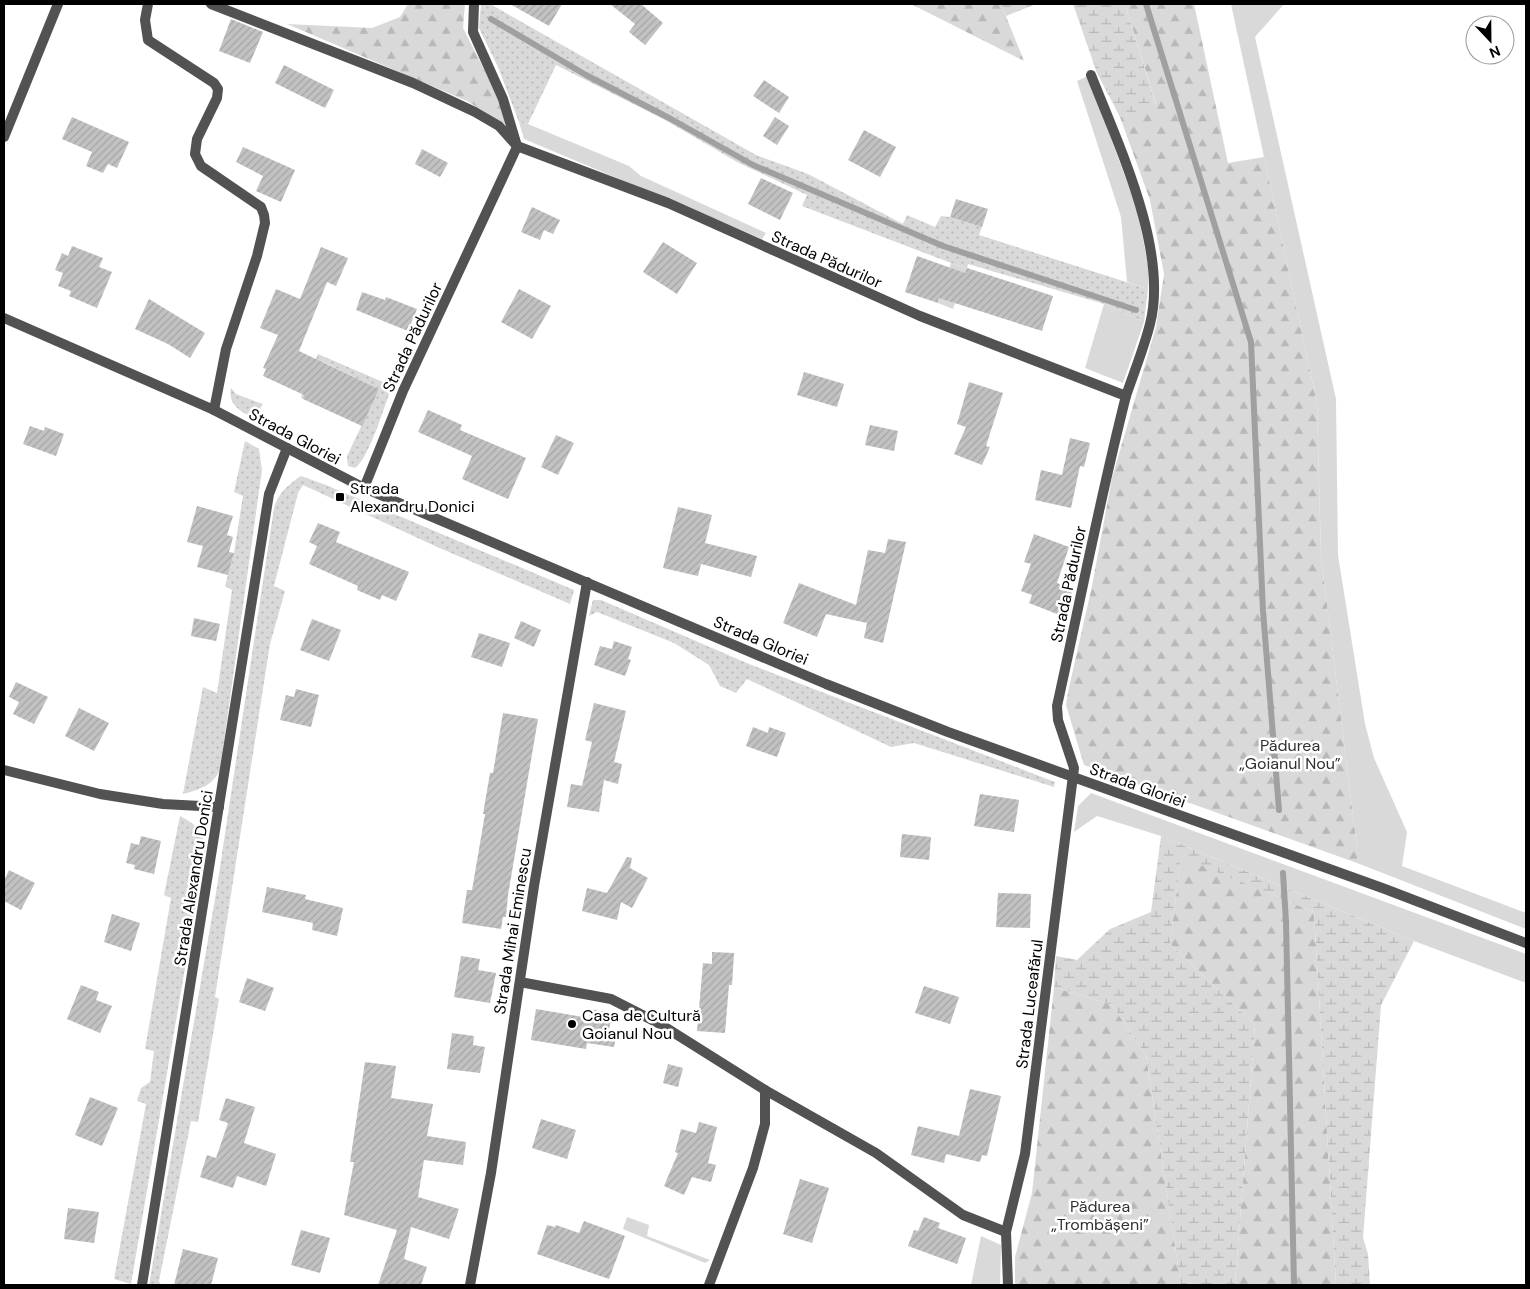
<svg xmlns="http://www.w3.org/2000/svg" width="1530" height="1289" font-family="'DM Sans',sans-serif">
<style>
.grass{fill:#d9d9d9}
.forest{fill:url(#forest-firs)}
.wetland{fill:url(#wetland-marsh)}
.garden{fill:url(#garden-dots)}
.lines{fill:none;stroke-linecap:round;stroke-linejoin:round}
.stream{stroke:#a0a0a0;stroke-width:6}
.building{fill:url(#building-hatch)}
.service{stroke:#525252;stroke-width:10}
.minor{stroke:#525252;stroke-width:10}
.tertiary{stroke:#525252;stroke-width:10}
.poi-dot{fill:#000;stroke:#fff;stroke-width:2}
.labels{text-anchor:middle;stroke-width:5;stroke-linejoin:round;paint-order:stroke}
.street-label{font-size:16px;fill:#000;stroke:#fff}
.poi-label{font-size:16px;fill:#000;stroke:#fff;text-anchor:start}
.park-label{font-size:16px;fill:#303030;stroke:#fff}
</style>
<defs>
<pattern id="forest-firs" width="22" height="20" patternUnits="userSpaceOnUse" patternTransform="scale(1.25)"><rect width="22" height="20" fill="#d9d9d9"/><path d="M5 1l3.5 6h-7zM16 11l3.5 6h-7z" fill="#b8b8b8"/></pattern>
<pattern id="wetland-marsh" width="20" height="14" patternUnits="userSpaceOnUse" patternTransform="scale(1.25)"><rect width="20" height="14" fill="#d9d9d9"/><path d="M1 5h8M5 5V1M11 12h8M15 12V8" fill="none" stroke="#b8b8b8"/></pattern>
<pattern id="garden-dots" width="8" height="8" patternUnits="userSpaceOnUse" patternTransform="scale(1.25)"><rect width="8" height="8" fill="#d9d9d9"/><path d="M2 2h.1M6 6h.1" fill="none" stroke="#b8b8b8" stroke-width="1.8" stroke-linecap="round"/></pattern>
<pattern id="building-hatch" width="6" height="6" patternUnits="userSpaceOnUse" patternTransform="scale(1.25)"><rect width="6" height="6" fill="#c2c2c2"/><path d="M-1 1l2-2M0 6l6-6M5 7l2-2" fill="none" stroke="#a5a5a5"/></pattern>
</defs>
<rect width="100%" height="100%" fill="#fff"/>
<!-- grass -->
<g class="grass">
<polygon points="1231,4 1284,4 1255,37 1336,399 1338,555 1365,724 1374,758 1407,832 1402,866 1526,913 1526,929 1357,863 1357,848 1321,556 1317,403"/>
<polygon points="1088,76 1137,209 1149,270 1148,289 1127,282 1121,217 1077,81"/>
<polygon points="519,122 528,124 629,166 641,176 766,233 762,239 524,139"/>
<polygon points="951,263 967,268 953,309 938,303"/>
<polygon points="1104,304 1144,322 1123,383 1085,368"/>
<polygon points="1091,793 1526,954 1526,983 1414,941 1161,836 1097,816 1074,832 1078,806"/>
<polygon points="627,1217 649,1225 647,1236 710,1260 705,1263 623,1229"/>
<polygon points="981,1236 1001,1245 1000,1285 971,1285"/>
</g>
<!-- forest -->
<g class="forest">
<polygon points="408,4 465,4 463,28 495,91 502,109 505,124 467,101 287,24 372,28 400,17"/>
<polygon points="911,4 1001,4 1024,61"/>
<polygon points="1125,4 1194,4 1228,163 1264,157 1317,403 1321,556 1357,848 1357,863 1084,765 1066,705 1068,692 1092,586 1112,478 1156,327 1164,274 1150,200 1120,117 1156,104"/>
<polygon points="1181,856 1314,912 1336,1285 1235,1285 1255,1025 1170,944"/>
<polygon points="1054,987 1112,1005 1146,1055 1181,1285 1015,1285 1015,1257 1032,1193"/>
</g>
<!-- wetland -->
<g class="wetland">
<polygon points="1001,4 1036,4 1006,16"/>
<polygon points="1073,4 1125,4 1156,105 1120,117 1097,73"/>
<polygon points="1161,836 1414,941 1381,1005 1363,1238 1368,1254 1370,1285 1336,1285 1314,912 1181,857 1170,944 1255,1025 1235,1285 1181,1285 1146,1055 1112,1005 1054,987 1056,956 1077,960 1110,929 1151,912"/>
</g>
<!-- garden -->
<g class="garden">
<polygon points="481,4 490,4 756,155 808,174 903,224 907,215 935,227 941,216 950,217 982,227 979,235 1148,289 1144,322 1104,304 968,264 967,268 951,263 802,206 807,195 737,162 665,120 556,65 528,124 519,122 498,67 479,28"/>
<path d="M318 354 392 386C385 404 369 459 355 468L348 466 347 456 379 389 321 361 303 399 301 397Z"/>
<path d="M231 388 236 394 263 404 258 412 251 418C239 409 228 405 231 388Z"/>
<path d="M245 441 259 449 262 470 220 770C213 785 199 790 183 794L203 687 217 693 232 590 225 586 234 553 243 496 234 492Z"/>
<path d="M301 476 326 485 574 590 570 604 435 546 303 485 298 493 274 586 285 591 270 644 215 997 219 999 198 1122 191 1121 159 1281 161 1285H149L217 887 274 508C278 493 288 485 301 476Z"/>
<polygon points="593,600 601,600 749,664 1055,782 1054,787 914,743 891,747 747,679 736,693 720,686 709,665 674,643 597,612 589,616"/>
<path d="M180 816C196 824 199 829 206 845L131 1284 114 1279 146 1104 137 1101 141 1088 150 1082 154 1051 145 1049 171 898 164 895Z"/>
</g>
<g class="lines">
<!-- stream -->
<g class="stream">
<polyline points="1146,4 1251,342 1263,611 1279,810"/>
<polyline points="491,19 586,75 671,119 753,165 943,246 1136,310"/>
<polyline points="1283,873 1286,922 1294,1285"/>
</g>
</g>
<!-- building -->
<g class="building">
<polygon points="510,4 562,4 549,26"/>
<polygon points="610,4 641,4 663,23 645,45 629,32 635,24"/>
<polygon points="231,19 263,32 250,63 219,51"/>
<polygon points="284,65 334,90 325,108 275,83"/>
<polygon points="764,80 789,97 779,113 753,96"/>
<polygon points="72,117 129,142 117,168 108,164 103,173 86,166 92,152 62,139"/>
<polygon points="775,117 789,126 777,145 763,136"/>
<polygon points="864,130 896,147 880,177 848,160"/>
<polygon points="243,147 295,170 281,202 256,191 263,176 236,162"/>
<polygon points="422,149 448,163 440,177 415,164"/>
<polygon points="761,178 793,193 780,220 748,204"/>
<polygon points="956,199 988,209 982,227 950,217"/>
<polygon points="532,207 560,220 553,234 544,230 540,240 521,232"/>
<polygon points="663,242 697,263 677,294 643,272"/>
<polygon points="72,246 103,258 99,267 112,272 97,308 69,296 71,291 58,286 63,273 55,270 62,253 68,256"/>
<polygon points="321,247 348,258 336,286 327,282 299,351 379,389 362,426 303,399 304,395 263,376 266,369 263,368 278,335 260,328 276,289 300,299"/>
<polygon points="917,256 965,273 967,268 1053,296 1042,331 939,298 938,303 905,292"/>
<polygon points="519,289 551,306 532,339 501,322"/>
<polygon points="362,292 385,300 386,297 417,309 408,331 356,310"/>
<polygon points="149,299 205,333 190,358 168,344 135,329"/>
<polygon points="804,372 844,384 837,407 797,395"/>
<polygon points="969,382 1003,393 986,446 990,447 982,465 954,454 966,427 957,424"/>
<polygon points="428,410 462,425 460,430 526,458 508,499 462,479 472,456 418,432"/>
<polygon points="870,425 898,431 894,451 865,445"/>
<polygon points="30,426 44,431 45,427 64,434 56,456 23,444"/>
<polygon points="556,435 574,443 558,475 541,467"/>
<polygon points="1070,438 1090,443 1084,467 1080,466 1071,508 1035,500 1041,470 1062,475"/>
<polygon points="197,506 233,516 227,535 233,537 229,552 234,553 228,575 197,567 203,546 187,542"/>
<polygon points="678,507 712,515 705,543 757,556 751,577 701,564 698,576 663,568"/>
<polygon points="318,523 340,532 336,542 409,572 396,601 382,595 380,600 357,590 358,586 309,564 317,546 309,542"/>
<polygon points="1034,534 1069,547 1057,583 1073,589 1062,616 1029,603 1032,595 1021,591 1031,564 1024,562"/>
<polygon points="888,539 906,542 883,643 864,638 867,623 826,614 817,637 783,623 799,583 856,605 868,550 885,553"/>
<polygon points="194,618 220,624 216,641 191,636"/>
<polygon points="312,619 341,630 329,661 300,650"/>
<polygon points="521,621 541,630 534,647 514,638"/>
<polygon points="479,633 510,643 502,667 471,657"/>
<polygon points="614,641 632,647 628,659 631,660 625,676 594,665 600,646 612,649"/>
<polygon points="16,682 48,697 34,724 13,714 19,702 9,697"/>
<polygon points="296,689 319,695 311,727 280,720 286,695 294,697"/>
<polygon points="594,703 626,711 614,762 622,764 618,784 604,780 599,812 567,807 571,784 582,786 592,742 585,740"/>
<polygon points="79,708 109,723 94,751 65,736"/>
<polygon points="503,713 538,719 508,895 506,917 503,917 501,929 462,923 467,890 472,890 485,814 483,814 490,773 493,773"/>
<polygon points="753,727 768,733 769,727 786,733 777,757 746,746"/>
<polygon points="980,794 1019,800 1014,832 974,826"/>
<polygon points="902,834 931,837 929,860 900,857"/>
<polygon points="141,836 161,841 154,874 134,869 135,865 126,863 131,843 139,845"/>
<polygon points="627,857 632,858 630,868 648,878 632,908 621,902 617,920 582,911 587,888 607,893"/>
<polygon points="9,870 35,883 21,910 4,901 4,881"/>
<polygon points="267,887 306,895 305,899 343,908 337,936 312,930 313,923 262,912"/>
<polygon points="998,893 1031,894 1030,928 996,927"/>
<polygon points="112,914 140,923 131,951 104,942"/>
<polygon points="712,952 734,953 732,985 729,985 725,1033 697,1031 703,963 712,964"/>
<polygon points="461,956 480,959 478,970 496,973 490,1003 454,997"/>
<polygon points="247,978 274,988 265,1011 239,1002"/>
<polygon points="81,985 99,992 96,1000 112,1006 100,1033 67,1019"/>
<polygon points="924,986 959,997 950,1024 915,1013"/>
<polygon points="536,1009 589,1018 590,1009 612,1013 609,1030 617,1032 614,1047 587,1043 586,1049 531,1040"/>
<polygon points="452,1033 474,1036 473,1045 485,1047 480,1073 447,1069"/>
<polygon points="365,1062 396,1066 391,1098 433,1104 427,1136 466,1142 463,1165 424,1160 418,1197 459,1209 449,1239 411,1227 404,1259 427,1267 421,1285 378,1285 397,1230 344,1215 354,1162 350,1162"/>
<polygon points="668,1064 683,1068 678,1087 663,1083"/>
<polygon points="970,1089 1001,1096 987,1156 982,1155 980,1162 946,1154 944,1163 911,1155 918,1126 959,1136"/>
<polygon points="90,1097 118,1108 102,1146 75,1135"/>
<polygon points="226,1098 255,1107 244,1143 276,1154 266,1186 237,1176 233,1188 200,1177 207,1155 216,1158 228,1123 219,1120"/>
<polygon points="541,1119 576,1130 567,1159 532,1148"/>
<polygon points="699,1122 717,1127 708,1163 716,1165 711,1182 692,1177 684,1195 664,1186 678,1153 675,1152 681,1129 696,1133"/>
<polygon points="800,1179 829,1188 812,1243 783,1234"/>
<polygon points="68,1208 99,1212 94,1243 64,1239"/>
<polygon points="924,1217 940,1223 938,1228 966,1238 957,1264 908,1246 914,1230 918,1231"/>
<polygon points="584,1221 625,1236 609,1279 537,1254 547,1225 555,1227 556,1225 579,1233"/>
<polygon points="301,1230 330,1238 320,1273 291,1265"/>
<polygon points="183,1249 218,1258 211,1285 174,1285"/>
</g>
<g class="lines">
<!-- service -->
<g class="service">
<path d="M1091 75C1118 144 1169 250 1150 324 1144 348 1134 372 1126 396"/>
<polyline points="4,137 58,4"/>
</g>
<!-- minor -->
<g class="minor">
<polyline points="148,4 145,20 148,40 214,83 218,89 217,98 197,139 195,154 201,166 261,207 264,215 265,223 257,256 226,349 214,410"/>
<path d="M211 4 413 83 475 112 499 126 517 146 668 203 920 316 1126 396C1100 498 1080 602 1057 706L1058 720 1074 768 1025 1154 1006 1232 1008 1285"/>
<polyline points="364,488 403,391 516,149 517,146 503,99 473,32 474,4"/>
<polyline points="4,770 100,794 163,804 219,807"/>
<polyline points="520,982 611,999 660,1024 765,1090 876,1153 963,1215 1006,1232"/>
<polyline points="142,1285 269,494 287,448"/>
<polyline points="470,1285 491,1173 534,886 587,582"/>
<polyline points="709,1285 753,1168 765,1124 765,1090"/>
</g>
<!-- tertiary -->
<polyline class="tertiary" points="4,318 214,410 364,488 826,684 948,732 1385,889 1526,943"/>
</g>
<!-- markers -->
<g class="poi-dot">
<rect x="335" y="492" width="10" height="10" rx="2.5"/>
<circle cx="572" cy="1024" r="5"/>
</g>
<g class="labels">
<!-- street labels -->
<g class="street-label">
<text transform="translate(827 259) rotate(24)" y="6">Strada Pădurilor</text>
<text transform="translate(412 337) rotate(-65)" y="6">Strada Pădurilor</text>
<text transform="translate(295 436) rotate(28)" y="6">Strada Gloriei</text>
<text transform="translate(1068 584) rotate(-78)" y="6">Strada Pădurilor</text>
<text transform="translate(761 640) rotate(23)" y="6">Strada Gloriei</text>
<text transform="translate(1138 785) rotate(20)" y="6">Strada Gloriei</text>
<text transform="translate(193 878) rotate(-81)" y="6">Strada Alexandru Donici</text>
<text transform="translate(512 931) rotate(-81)" y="6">Strada Mihai Eminescu</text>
<text transform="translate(1029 1004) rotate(-83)" y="6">Strada Luceafărul</text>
</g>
<!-- poi labels -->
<g class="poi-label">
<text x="350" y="494">Strada<tspan x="350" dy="18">Alexandru Donici</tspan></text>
<text x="582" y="1021">Casa de Cultură<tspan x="582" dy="18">Goianul Nou</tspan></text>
</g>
<!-- park labels -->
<g class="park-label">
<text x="1290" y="751">Pădurea<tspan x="1290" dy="18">„Goianul Nou”</tspan></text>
<text x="1100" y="1212">Pădurea<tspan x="1100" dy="18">„Trombășeni”</tspan></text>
</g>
</g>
<!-- border -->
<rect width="1530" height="1289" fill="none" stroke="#000000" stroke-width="10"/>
<!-- north arrow -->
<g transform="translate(1490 40) rotate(158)"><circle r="24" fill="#ffffff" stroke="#999999"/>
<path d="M0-4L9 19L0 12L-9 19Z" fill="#000000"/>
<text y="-8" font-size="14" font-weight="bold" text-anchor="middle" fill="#000000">N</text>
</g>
</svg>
